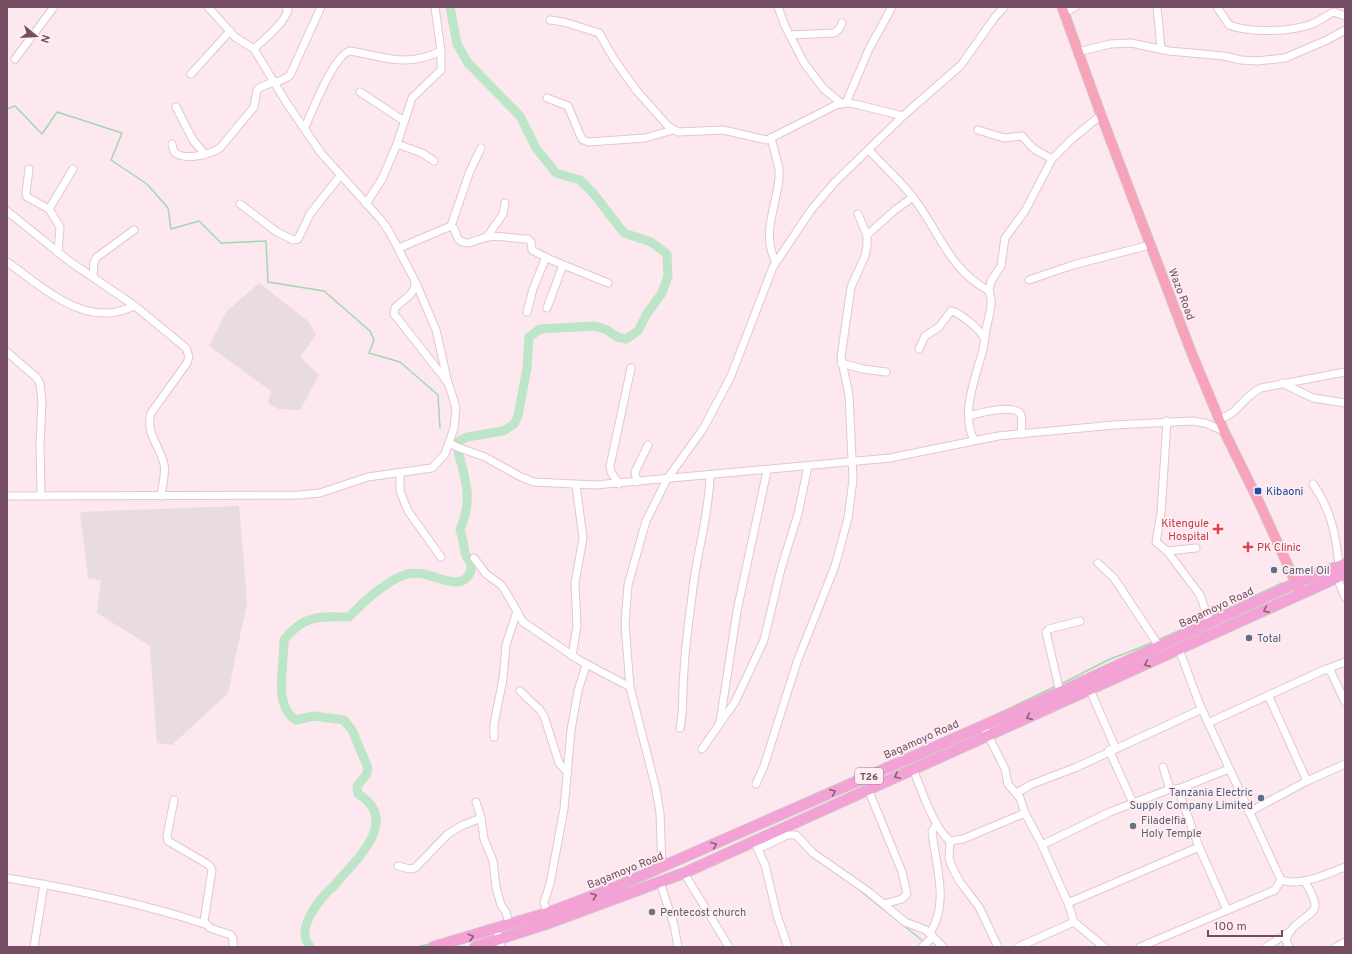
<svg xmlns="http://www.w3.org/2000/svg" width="1352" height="954" font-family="Overpass,sans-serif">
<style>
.industrial{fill:#e8dbe1}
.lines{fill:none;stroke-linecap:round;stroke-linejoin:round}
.stream{stroke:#a3d7b1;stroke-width:1.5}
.river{stroke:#bde5c7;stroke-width:9}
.minor-casing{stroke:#e3c6d2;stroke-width:9}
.major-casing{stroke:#d3c6cd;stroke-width:11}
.highway-casing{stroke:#d3c6cd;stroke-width:12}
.minor{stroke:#fff;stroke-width:7}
.major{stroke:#f8a3ba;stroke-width:9}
.highway{stroke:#f4a1d5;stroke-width:10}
.oneway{stroke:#8e5e79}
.transit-dot{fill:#1a4fb4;stroke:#feeef3;stroke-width:1.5}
.health-dot{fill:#e0444e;stroke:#feeef3;stroke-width:1.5}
.service-dot{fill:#5c6f8a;stroke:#feeef3;stroke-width:1.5}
.worship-dot{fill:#6b7280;stroke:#feeef3;stroke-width:1.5}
.labels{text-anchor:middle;stroke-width:3.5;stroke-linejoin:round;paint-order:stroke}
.shield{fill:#feeef3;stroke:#9e7d8e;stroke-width:1}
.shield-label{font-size:10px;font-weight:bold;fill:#754d62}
.street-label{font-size:11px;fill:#754d62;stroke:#feeef3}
.transit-label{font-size:11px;fill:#164399;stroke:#feeef3;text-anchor:start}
.health-label{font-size:11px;fill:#be3a42;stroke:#feeef3;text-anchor:end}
.service-label{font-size:11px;fill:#4e5e75;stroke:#feeef3;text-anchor:start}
.worship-label{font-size:11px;fill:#5b616d;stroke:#feeef3;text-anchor:start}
</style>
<rect width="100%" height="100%" fill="#fce8ee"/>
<!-- industrial -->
<g class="industrial">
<polygon points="259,283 308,321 316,335 300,357 319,375 300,410 278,409 268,403 271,391 209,346 226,312"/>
<polygon points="239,506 247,603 228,693 172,745 157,743 150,646 97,613 101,580 88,578 80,512"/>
</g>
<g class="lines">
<!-- stream -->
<g class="stream">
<polyline points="7,109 15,106 42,134 57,112 122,133 111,160 147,184 168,208 171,229 199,221 221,243 266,241 268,282 324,291 370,331 374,340 369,353 400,362 438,395 440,428"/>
<polyline points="1306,572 1336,562"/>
<polyline points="1211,616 1282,583"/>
<polyline points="1158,640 1205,619"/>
<polyline points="1061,684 1108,660 1154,642"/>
<polyline points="991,717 1054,687"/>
<polyline points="852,884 923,941"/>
<polyline points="416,947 431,944"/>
</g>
<!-- river -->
<path class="river" d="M310 947C308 944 305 939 305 935 303 921 322 895 333 887 353 862 403 821 358 794L357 786 366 775 368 768 352 730 344 720 314 716 296 720C272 706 285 663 284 640 303 615 320 616 349 617 363 602 387 580 407 574 424 570 439 581 455 582 463 583 472 575 471 567 471 563 467 558 465 553 464 545 463 538 460 530 474 496 465 480 457 447V442L467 437 503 431 514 424 518 416 527 368 529 337 540 329 595 326 607 330 617 337 626 339 638 331 646 315 662 293 668 276 667 254 651 242 624 233 593 193 580 180 556 173 536 148 520 116 468 63 457 44 450 7"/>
<defs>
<g id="minor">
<polyline points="778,7 785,26 804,63 824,89 841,103"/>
<polyline points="1157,7 1161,48"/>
<path d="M1217 7 1229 25C1250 33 1291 32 1312 24 1320 21 1326 15 1334 12L1345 16"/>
<polyline points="1064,13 1075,7"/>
<polyline points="550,20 564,22 599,33 614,59 636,90 668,126 678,132 723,130 767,140 836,105 846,103 855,104 903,116"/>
<polyline points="790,35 834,33 839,29 842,23"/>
<path d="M254 49C265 38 283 25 288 10L286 7"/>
<polyline points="1078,52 1110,44 1131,43 1169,51 1224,56 1241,60 1257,61 1285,58 1327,40 1345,30"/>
<polyline points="15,59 54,7"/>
<polyline points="191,74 230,31"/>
<polyline points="360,92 404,121"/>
<polyline points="547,98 568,106 580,135 583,140 589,142 645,138 673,130"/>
<polyline points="846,103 869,49 892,7"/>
<polyline points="176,107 193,140 204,153"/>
<path d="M305 127C313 110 333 56 350 51 386 57 405 68 441 51"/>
<polyline points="978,130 1004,138 1022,136 1034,149 1052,159"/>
<path d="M771 138 779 168V179C776 207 761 235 776 262"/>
<path d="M172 144 174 152C184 161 209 155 220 148L254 107 257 90C266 81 281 84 290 75L321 7"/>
<polyline points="397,144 422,153 434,161"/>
<path d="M869 150C884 167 902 182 915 200 941 235 949 269 989 291 994 302 989 315 987 325 985 333 985 341 983 349 976 378 960 412 974 440"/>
<polyline points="29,169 26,193 27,197 49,209"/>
<polyline points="240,204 277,232 293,240 298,239 310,214 340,176"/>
<polyline points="366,204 382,179 397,144 412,98 441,70 441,51 435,7"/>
<path d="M7 211 69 261 135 306 186 348 189 357 187 363 151 413C145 433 160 446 164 464 166 474 162 486 161 496"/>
<polyline points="451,226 470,171 481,148"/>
<polyline points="867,235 895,210 913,197"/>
<polyline points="487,237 503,214 505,203"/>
<path d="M399 248 451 226 454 229 458 239C468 248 476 239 487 237 500 235 515 239 528 239L531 242 532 250 549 259 608 283"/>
<polyline points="58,253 60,227 49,209 73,169"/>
<path d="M7 262C36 282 70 315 108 313 118 313 126 309 135 306"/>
<polyline points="93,277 94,262 97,257 134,230"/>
<polyline points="1029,280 1073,265 1150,245"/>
<polyline points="416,283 436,330 448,383"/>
<polyline points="989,291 991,281 1001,266 1005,238 1025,211 1052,159 1072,139 1101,115"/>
<polyline points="547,308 563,265"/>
<polyline points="527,312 533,289 546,257"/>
<path d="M919 349 925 336 939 327 951 311C959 312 981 330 984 338"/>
<polyline points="7,352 37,378 40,384 42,402 40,443 41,496"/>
<polyline points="841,363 863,369 886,372"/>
<polyline points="1282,383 1313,398 1345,403"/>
<path d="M969 416C979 413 1016 403 1021 415 1023 420 1021 429 1021 434"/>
<path d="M1219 419C1239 414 1243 396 1261 388L1345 372"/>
<polyline points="1167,421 1161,513 1156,542 1167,551 1200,595 1210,623"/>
<polyline points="450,443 457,447 485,457 521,477 534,482 595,485 890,458 998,436 1114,425 1192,421 1205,423 1224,431"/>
<polyline points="400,473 400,491 408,511 441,557"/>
<polyline points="637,482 635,472 648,445"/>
<polyline points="619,484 611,472 610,466 631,368"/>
<path d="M1313 484C1331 510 1336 535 1339 566"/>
<path d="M7 496 299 495 320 493 368 477 432 468 445 454 454 428 456 408 453 398 449 385 442 375 394 314 395 308C403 299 416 295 415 281L390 233 382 221 321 153 286 102 254 49 235 37 208 7"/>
<polyline points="1167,551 1196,548"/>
<polyline points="474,558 486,574 501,585 506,592 523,622 579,660 630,687"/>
<polyline points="1098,563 1114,578 1159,646"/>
<polyline points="1337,578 1345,597"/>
<polyline points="572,656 577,626 575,583 583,538 576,485"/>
<polyline points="1327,669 1345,662"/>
<polyline points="1090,690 1115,747"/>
<polyline points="520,691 540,710 544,716 559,763 568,773"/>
<polyline points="1060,692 1046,632 1049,629 1080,621"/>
<polyline points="1269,697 1307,781"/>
<polyline points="720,722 737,611 767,471"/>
<polyline points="1208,723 1326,669 1331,672 1345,702"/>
<polyline points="983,725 1005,769 1008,784 1020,798 1025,813 1042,845 1068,903 1074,922 1104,947"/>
<path d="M680 728C684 710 682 690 684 671 685 646 689 621 692 596 696 555 709 516 710 476"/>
<polyline points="494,737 494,724 503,679 506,645 517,611"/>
<polyline points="702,749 735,702 764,640 781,569 798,514 808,466"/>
<polyline points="1109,750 1133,803"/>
<polyline points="1163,767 1170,789"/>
<path d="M913 769C921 788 934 829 950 841L963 839 1025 813"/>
<polyline points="756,784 764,766 797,662 835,566 848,518 853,480 849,395 841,357 851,287 865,256 867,246 867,235 858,214"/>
<polyline points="868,789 902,872 907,894 902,899 884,904"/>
<polyline points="1178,789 1229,769"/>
<polyline points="1017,793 1030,785 1077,767 1202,709"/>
<polyline points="174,800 167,836 168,841 209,865 212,870 204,921 210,928 231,935 233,939 233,947"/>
<polyline points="476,802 481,818 484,839 493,861 496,887 501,905 506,912 509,925"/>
<polyline points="1249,812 1307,781 1345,764"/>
<polyline points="950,841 949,858 952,867 960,882 979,907 998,947"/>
<polyline points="756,845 765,865 777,915 788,947"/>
<polyline points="1042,845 1110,812 1170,789 1178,789 1199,847 1227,910"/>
<polyline points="758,849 787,835 796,835 813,853 869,892 905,922 926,930 943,947"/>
<polyline points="398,866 409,869 415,868 448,834 461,826 481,818"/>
<polyline points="662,868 660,813 656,789 630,687 625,624 628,585 646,521 667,479 703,429 731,376 773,267 811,210 835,182 903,116 961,65 995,17 1004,7"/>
<polyline points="684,873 729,947"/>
<path d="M7 878C74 889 141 903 205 924"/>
<path d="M1281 880C1301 887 1326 874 1345 867"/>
<polyline points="660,882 674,925 678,947"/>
<polyline points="1068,903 1199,847"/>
<polyline points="547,913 544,902 550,884 564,809 571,730 578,691 586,665"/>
<path d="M930 933C950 903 935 864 932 831L937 824"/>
<polyline points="498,935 501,947"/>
<polyline points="34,947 44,884"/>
<polyline points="922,947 933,937"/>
<polyline points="1018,947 1074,922"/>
<polyline points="1140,947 1275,890 1281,880 1199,703 1179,649"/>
<polyline points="1266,947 1289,932"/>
<path d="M1289 947 1286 941C1290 921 1317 916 1315 904 1314 896 1308 888 1305 881"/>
<polyline points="1336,947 1345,942"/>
</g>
<polyline id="major" points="1062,7 1101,115 1192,354 1224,431 1258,500 1301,594"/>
<g id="highway">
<polyline points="433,947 547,913 616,887 1060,692 1296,583 1345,564"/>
<polyline points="475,947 546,924 684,873 1345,574"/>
</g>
</defs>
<!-- minor casing -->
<use href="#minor" class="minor-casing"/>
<!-- major casing -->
<use href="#major" class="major-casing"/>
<!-- highway casing -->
<use href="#highway" class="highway-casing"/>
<!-- minor -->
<use href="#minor" class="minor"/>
<!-- major -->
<use href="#major" class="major"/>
<!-- highway -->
<use href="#highway" class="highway"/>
</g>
<!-- one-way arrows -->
<defs><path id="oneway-chevron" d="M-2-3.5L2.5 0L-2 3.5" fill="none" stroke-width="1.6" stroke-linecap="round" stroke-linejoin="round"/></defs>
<g class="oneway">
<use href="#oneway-chevron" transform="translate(1266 610) rotate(156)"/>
<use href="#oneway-chevron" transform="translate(1147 664) rotate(156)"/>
<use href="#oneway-chevron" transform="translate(1029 717) rotate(156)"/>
<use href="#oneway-chevron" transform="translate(897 776) rotate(155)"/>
<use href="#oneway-chevron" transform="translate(833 792) rotate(-24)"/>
<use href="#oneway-chevron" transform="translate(714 845) rotate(-23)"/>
<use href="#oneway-chevron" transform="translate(594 896) rotate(-21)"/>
<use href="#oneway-chevron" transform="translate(471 937) rotate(-16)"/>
</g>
<!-- markers -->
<rect class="transit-dot" x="1254" y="487" width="8" height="8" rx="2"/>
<g class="health-dot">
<path d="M1216 523h4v4h4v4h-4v4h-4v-4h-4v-4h4z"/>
<path d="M1246 541h4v4h4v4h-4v4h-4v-4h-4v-4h4z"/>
</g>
<g class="service-dot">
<circle cx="1274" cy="570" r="4"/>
<circle cx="1249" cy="638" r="4"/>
<circle cx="1261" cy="798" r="4"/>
</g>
<g class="worship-dot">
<circle cx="1133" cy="826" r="4"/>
<circle cx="652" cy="912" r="4"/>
</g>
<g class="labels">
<!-- shield labels -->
<rect class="shield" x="855" y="768" width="28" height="16" rx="3"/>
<g class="shield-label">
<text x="869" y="780">T26</text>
</g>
<!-- street labels -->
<g class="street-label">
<text transform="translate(1182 294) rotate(69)" y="4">Wazo Road</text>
<text transform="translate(1216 607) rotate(-25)" y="4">Bagamoyo Road</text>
<text transform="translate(921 739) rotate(-24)" y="4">Bagamoyo Road</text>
<text transform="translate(625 870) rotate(-22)" y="4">Bagamoyo Road</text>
</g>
<!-- transit labels -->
<g class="transit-label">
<text x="1266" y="495">Kibaoni</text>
</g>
<!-- health labels -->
<g class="health-label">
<text x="1209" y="527">Kitengule<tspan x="1209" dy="13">Hospital</tspan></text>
<text x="1257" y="551" text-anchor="start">PK Clinic</text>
</g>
<!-- service labels -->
<g class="service-label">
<text x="1282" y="574">Camel Oil</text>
<text x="1257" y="642">Total</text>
<text x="1253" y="796" text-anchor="end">Tanzania Electric<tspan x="1253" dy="13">Supply Company Limited</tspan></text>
</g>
<!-- worship labels -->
<g class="worship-label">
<text x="1141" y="824">Filadelfia<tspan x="1141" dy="13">Holy Temple</tspan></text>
<text x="660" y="916">Pentecost church</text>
</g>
</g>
<!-- border -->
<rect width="1352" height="954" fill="none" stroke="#754d62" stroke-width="16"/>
<!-- north arrow -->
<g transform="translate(36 36) rotate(108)" stroke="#feeef3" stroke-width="3" paint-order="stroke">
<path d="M0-3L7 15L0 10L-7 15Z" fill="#754d62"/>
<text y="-6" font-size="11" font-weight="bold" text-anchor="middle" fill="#754d62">N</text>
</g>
<!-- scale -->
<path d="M1208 930v6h74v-6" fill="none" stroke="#754d62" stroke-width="2"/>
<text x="1214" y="930" font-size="12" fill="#754d62" stroke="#feeef3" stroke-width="3" paint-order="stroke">100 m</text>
</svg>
